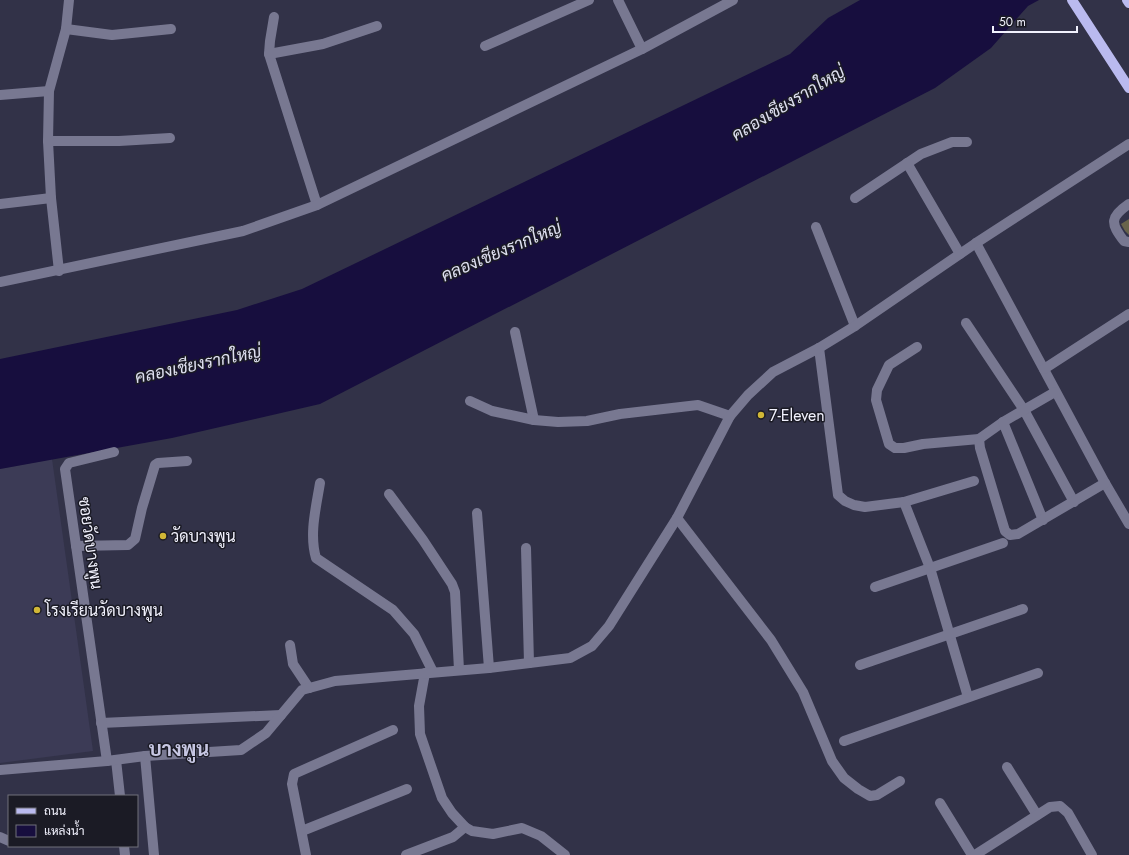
<svg xmlns="http://www.w3.org/2000/svg" width="1129" height="855" font-family="Jost,Sarabun,sans-serif">
<style>
.built{fill:#3c3b56}
.water{fill:#170e3e}
.building{fill:#69644b}
.lines{fill:none;stroke-linecap:round;stroke-linejoin:round}
.minor{stroke:#787891;stroke-width:10}
.major{stroke:#babaef;stroke-width:10}
.poi-dot{fill:#d1b736;stroke:#1b1b25;stroke-width:1.5}
.labels{text-anchor:middle;stroke-width:3;stroke-linejoin:round;paint-order:stroke}
.poi-label{font-size:16px;fill:#f1f1fd;stroke:#1b1b25;text-anchor:start}
.street-label{font-size:16px;fill:#f1f1fd;stroke:#1b1b25}
.water-label{font-size:17px;font-style:italic;fill:#dfe0f1;stroke:#1b1b25}
.district-label{font-size:20px;font-weight:bold;fill:#c7c7e3;stroke:#1b1b25}
</style>
<rect width="100%" height="100%" fill="#323248"/>
<!-- built -->
<polygon class="built" points="52,459 93,751 0,763 0,469"/>
<!-- water -->
<polygon class="water" points="860,0 1039,0 1028,6 991,48 935,88 320,404 172,438 0,469 0,359 237,310 302,289 790,54 828,18"/>
<!-- building -->
<polygon class="building" points="1129,219 1129,235 1125,231 1121,224"/>
<g class="lines">
<!-- minor -->
<g class="minor">
<polyline points="618,0 642,49"/>
<polyline points="274,17 270,41 269,54 317,205"/>
<polyline points="66,29 112,35 171,29"/>
<polyline points="485,46 589,0"/>
<polyline points="269,54 323,44 377,26"/>
<polyline points="0,95 49,91"/>
<polyline points="48,141 119,141 170,138"/>
<polyline points="907,163 960,254"/>
<polyline points="855,198 921,154 952,142 967,142"/>
<polyline points="0,204 51,198"/>
<path d="M1129 204C1110 217 1110 223 1124 241L1129 242"/>
<polyline points="816,227 855,326"/>
<polyline points="976,243 1105,483 1129,524"/>
<polyline points="59,271 51,198 48,141 49,91 66,29 69,0"/>
<polyline points="0,282 243,231 317,205 642,49 733,0"/>
<polyline points="966,323 1024,410 1074,502"/>
<polyline points="515,332 534,420"/>
<polyline points="917,347 889,365 877,390 876,400 889,444 895,448 904,448 923,444 979,439 1003,422 1055,392"/>
<polyline points="819,348 838,495 845,501 854,505 865,507 904,502 974,481"/>
<polyline points="1044,369 1129,314"/>
<polyline points="470,401 492,411 534,420 558,422 587,421 620,414 698,405 730,416"/>
<polyline points="1003,422 1043,520"/>
<polyline points="979,439 980,448 1005,531 1010,535 1018,534 1105,483"/>
<path d="M320 483C316 508 309 534 316 558L393 610 414 634 433 672"/>
<polyline points="389,494 423,540 452,584 455,592 459,670"/>
<polyline points="904,502 930,568 968,697"/>
<polyline points="477,513 489,668"/>
<polyline points="677,518 771,640 803,692 832,761 844,778 858,789 870,796 877,795 900,781"/>
<polyline points="76,546 128,545 135,539 142,508 155,465 158,463 187,461"/>
<polyline points="526,548 529,663"/>
<polyline points="875,587 1003,543"/>
<polyline points="290,645 293,664 309,688"/>
<polyline points="860,665 1023,609"/>
<polyline points="425,673 419,706 420,734 442,798 452,813 465,827 472,831 493,834 522,828 541,836 565,855"/>
<polyline points="101,723 281,715"/>
<polyline points="844,741 1038,673"/>
<polyline points="145,756 154,855"/>
<polyline points="116,760 120,796"/>
<polyline points="107,761 65,469 69,463 114,452"/>
<polyline points="1007,767 1037,815"/>
<polyline points="0,770 107,761 145,756 241,750 266,733 302,690 335,681 489,668 570,658 592,646 609,626 677,518 730,416 748,395 773,372 819,348 855,326 976,243 1129,144"/>
<polyline points="940,803 972,855"/>
<polyline points="302,831 407,789"/>
<polyline points="0,837 9,841"/>
<polyline points="124,846 125,855"/>
<polyline points="306,855 292,784 294,774 393,730"/>
<polyline points="406,855 453,837 465,827"/>
<polyline points="975,855 1050,807 1060,806 1068,813 1092,855"/>
</g>
<!-- major -->
<g class="major">
<polyline points="1072,0 1129,88"/>
<polyline points="1127,0 1129,3"/>
</g>
</g>
<!-- markers -->
<g class="poi-dot">
<circle cx="761" cy="415" r="4"/>
<circle cx="163" cy="536" r="4"/>
<circle cx="37" cy="610" r="4"/>
</g>
<g class="labels">
<!-- poi labels -->
<g class="poi-label">
<text x="769" y="421">7-Eleven</text>
<text x="171" y="542">วัดบางพูน</text>
<text x="45" y="616">โรงเรียนวัดบางพูน</text>
</g>
<!-- street labels -->
<g class="street-label">
<text transform="translate(91 543) rotate(82)" y="6">ซอยวัดบางพูน</text>
</g>
<!-- water labels -->
<g class="water-label">
<text transform="translate(788 103) rotate(-31)" y="6">คลองเชียงรากใหญ่</text>
<text transform="translate(501 251) rotate(-23)" y="6">คลองเชียงรากใหญ่</text>
<text transform="translate(198 364) rotate(-12)" y="6">คลองเชียงรากใหญ่</text>
</g>
<!-- district labels -->
<g class="district-label">
<text x="179" y="756">บางพูน</text>
</g>
</g>
<!-- legend -->
<rect x="8" y="795" width="130" height="52" fill="#1b1b25" stroke="#71717b"/>
<rect x="16" y="808" width="20" height="6" fill="#babaef" stroke="#71717b"/>
<text x="44" y="815" font-size="12" fill="#f1f1fd">ถนน</text>
<rect x="16" y="825" width="20" height="12" fill="#170e3e" stroke="#71717b"/>
<text x="44" y="835" font-size="12" fill="#f1f1fd">แหล่งน้ำ</text>
<!-- scale -->
<path d="M993 26v6h84v-6" fill="none" stroke="#f1f1fd" stroke-width="2"/>
<text x="999" y="26" font-size="12" fill="#f1f1fd" stroke="#1b1b25" stroke-width="3" paint-order="stroke">50 m</text>
</svg>
